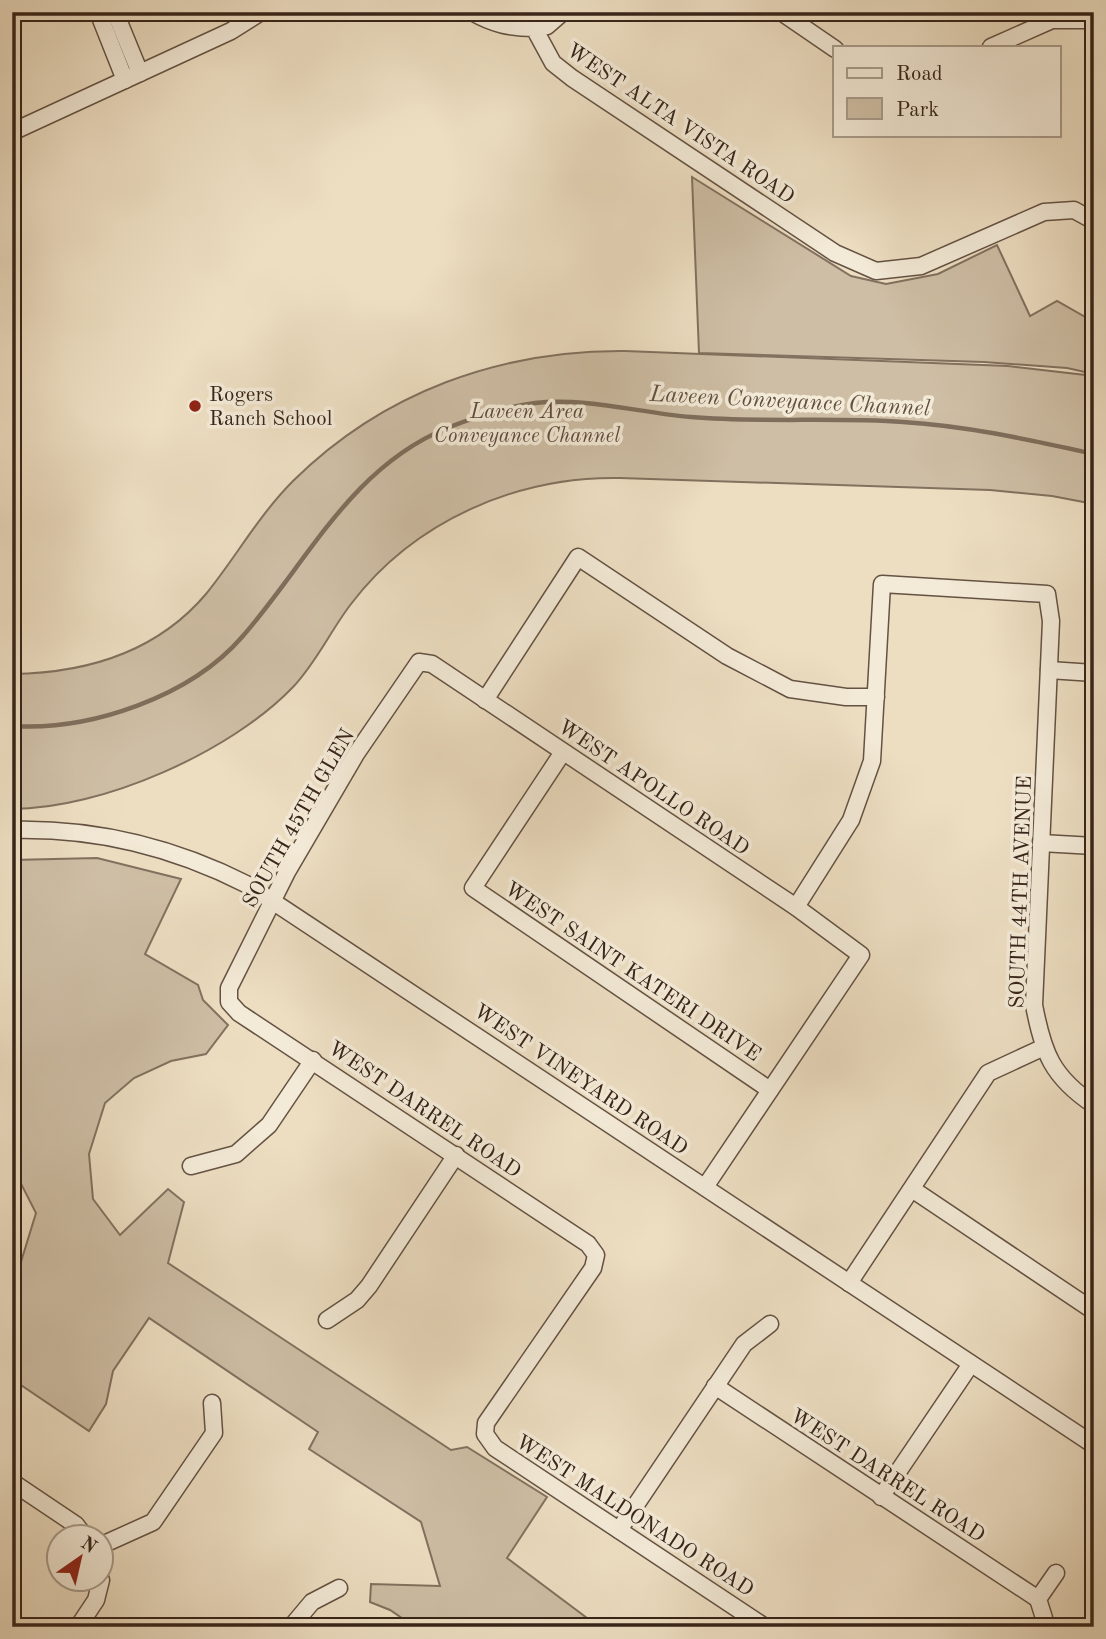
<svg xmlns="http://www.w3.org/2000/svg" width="1106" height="1639" font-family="'Old Standard TT',serif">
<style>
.green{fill:#cebea5;stroke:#82715f;stroke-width:2}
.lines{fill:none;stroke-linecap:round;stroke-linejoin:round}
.stream{stroke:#7f6e5c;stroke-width:4.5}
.minor-casing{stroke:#645243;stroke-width:19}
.minor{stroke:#f3ead7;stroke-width:16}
.poi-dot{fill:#8f2418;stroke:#f3ead7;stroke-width:2.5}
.labels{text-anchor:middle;stroke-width:7;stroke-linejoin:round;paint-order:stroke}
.street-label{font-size:21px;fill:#372419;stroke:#f3ead7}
.poi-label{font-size:21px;fill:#372419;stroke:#f3ead7;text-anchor:start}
.park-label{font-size:21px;font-style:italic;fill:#5d4a3c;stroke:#f3ead7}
.water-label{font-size:23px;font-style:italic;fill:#614f40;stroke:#f3ead7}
</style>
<rect width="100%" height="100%" fill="#eddec2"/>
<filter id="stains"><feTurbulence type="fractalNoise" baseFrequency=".00286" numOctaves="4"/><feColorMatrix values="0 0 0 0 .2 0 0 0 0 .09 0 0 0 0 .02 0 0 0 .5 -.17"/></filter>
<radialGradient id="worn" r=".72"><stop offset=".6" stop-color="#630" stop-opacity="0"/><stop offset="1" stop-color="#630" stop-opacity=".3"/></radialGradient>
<!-- green -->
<g class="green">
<polygon points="692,177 851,276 886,284 938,274 997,245 1030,316 1057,301 1094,322 1094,374 1067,368 984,362 699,353"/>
<path d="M625 351 1008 366 1094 376V504L1052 496 990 490 620 478C517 476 414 521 351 604 331 630 316 663 293 687 231 752 102 809 12 809V674C87 673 156 653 206 594 236 557 259 515 293 481 383 392 500 350 625 351Z"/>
<polygon points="97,858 181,879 145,954 198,985 203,1000 228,1025 206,1054 171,1061 134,1078 105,1103 89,1154 93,1199 120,1235 168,1189 184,1202 168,1263 451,1450 467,1447 547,1497 507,1558 599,1627 415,1627 390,1610 370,1602 371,1584 440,1586 421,1522 309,1449 318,1432 149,1318 113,1371 106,1404 89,1431 12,1379 12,1291 36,1213 16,1174 12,1157 12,860"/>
</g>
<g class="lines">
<!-- stream -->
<path class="stream" d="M12 726C90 731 190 697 242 637 308 562 350 468 447 428 475 417 505 407 535 403 586 397 640 413 691 417 762 423 833 417 903 422 968 426 1030 440 1094 454"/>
<defs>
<g id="minor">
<polyline points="98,12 125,80"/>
<polyline points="115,12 140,73"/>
<path d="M472 12C493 24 510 28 534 28L553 63 572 78 835 253 876 271 921 266 1044 212 1074 210 1094 221"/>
<polyline points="781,12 835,49"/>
<polyline points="534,28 547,26 563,12"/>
<polyline points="991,47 1052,20 1094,20"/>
<polyline points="12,132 231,31 261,12"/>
<polyline points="1049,670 1094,673"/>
<polyline points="485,700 578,557 727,656 790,689 846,697 876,697"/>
<polyline points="563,752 473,888 770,1090"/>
<path d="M12 830C97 828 173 847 248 885L1094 1445"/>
<polyline points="1041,843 1094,846"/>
<path d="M796 907 851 820 872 761 882 584 1047 594 1051 621 1034 1005C1043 1053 1052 1077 1094 1105"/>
<polyline points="191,1166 236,1154 269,1125 313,1060"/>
<polyline points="705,1187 861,955 796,907 432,664 419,662 356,754 287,872 229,988 229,1002 239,1013 588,1244 596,1255 593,1268 486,1423 485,1434 495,1448 765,1627"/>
<polyline points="912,1189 1094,1311"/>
<polyline points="849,1283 988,1073 1042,1048"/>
<polyline points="327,1320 357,1300 369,1286 456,1155"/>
<polyline points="715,1386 1038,1599"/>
<polyline points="12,1482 76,1525 86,1538"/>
<polyline points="881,1497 971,1364"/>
<polyline points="619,1530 744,1344 770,1324"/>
<polyline points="102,1545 153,1522 214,1433 212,1403"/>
<polyline points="78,1627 96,1600 101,1580"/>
<polyline points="291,1627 312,1602 339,1588"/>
<polyline points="1039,1627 1044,1618 1038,1599 1056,1573"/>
</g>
</defs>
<!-- minor casing -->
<use href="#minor" class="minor-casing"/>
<!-- minor -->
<use href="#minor" class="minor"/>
</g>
<!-- markers -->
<circle class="poi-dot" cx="195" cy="406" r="7"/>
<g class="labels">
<!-- street labels -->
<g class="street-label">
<text transform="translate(681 123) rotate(34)" y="7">WEST ALTA VISTA ROAD</text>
<text transform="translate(654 787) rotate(34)" y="7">WEST APOLLO ROAD</text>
<text transform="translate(298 818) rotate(-60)" y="7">SOUTH 45TH GLEN</text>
<text transform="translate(1020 892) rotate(-88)" y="7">SOUTH 44TH AVENUE</text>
<text transform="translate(633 971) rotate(34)" y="7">WEST SAINT KATERI DRIVE</text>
<text transform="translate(581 1079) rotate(34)" y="7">WEST VINEYARD ROAD</text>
<text transform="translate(425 1109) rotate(34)" y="7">WEST DARREL ROAD</text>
<text transform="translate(888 1475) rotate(33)" y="7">WEST DARREL ROAD</text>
<text transform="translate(635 1515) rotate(33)" y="7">WEST MALDONADO ROAD</text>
</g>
<!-- poi labels -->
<g class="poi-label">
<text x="209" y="401">Rogers<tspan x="209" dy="24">Ranch School</tspan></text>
</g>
<!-- park labels -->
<g class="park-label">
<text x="527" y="418">Laveen Area<tspan x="527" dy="24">Conveyance Channel</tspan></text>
</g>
<!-- water labels -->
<g class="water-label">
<text transform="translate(790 400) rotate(3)" y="8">Laveen Conveyance Channel</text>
</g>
</g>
<!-- margin -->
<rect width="1106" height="1639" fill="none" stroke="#eddec2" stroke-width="42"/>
<rect x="14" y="14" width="1078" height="1611" fill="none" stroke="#372419" stroke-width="3.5"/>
<rect x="21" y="21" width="1064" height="1597" fill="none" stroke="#372419" stroke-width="2"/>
<!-- legend -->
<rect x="833" y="46" width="228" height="91" fill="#f3ead7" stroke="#a89b8b" stroke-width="2"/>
<rect x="847" y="68" width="35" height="10" fill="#f3ead7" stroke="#a89b8b" stroke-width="2"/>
<text x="896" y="80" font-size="21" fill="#372419">Road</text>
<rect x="847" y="98" width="35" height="21" fill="#cebea5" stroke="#a89b8b" stroke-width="2"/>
<text x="896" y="116" font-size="21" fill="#372419">Park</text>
<!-- north arrow -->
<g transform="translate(80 1558) rotate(34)"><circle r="33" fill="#f3ead7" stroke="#a89b8b" stroke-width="2"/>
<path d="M0-5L12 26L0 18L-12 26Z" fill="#8f2418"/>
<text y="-10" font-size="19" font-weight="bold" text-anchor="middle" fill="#372419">N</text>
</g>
<rect width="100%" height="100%" filter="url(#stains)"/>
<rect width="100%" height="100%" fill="url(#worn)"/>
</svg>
